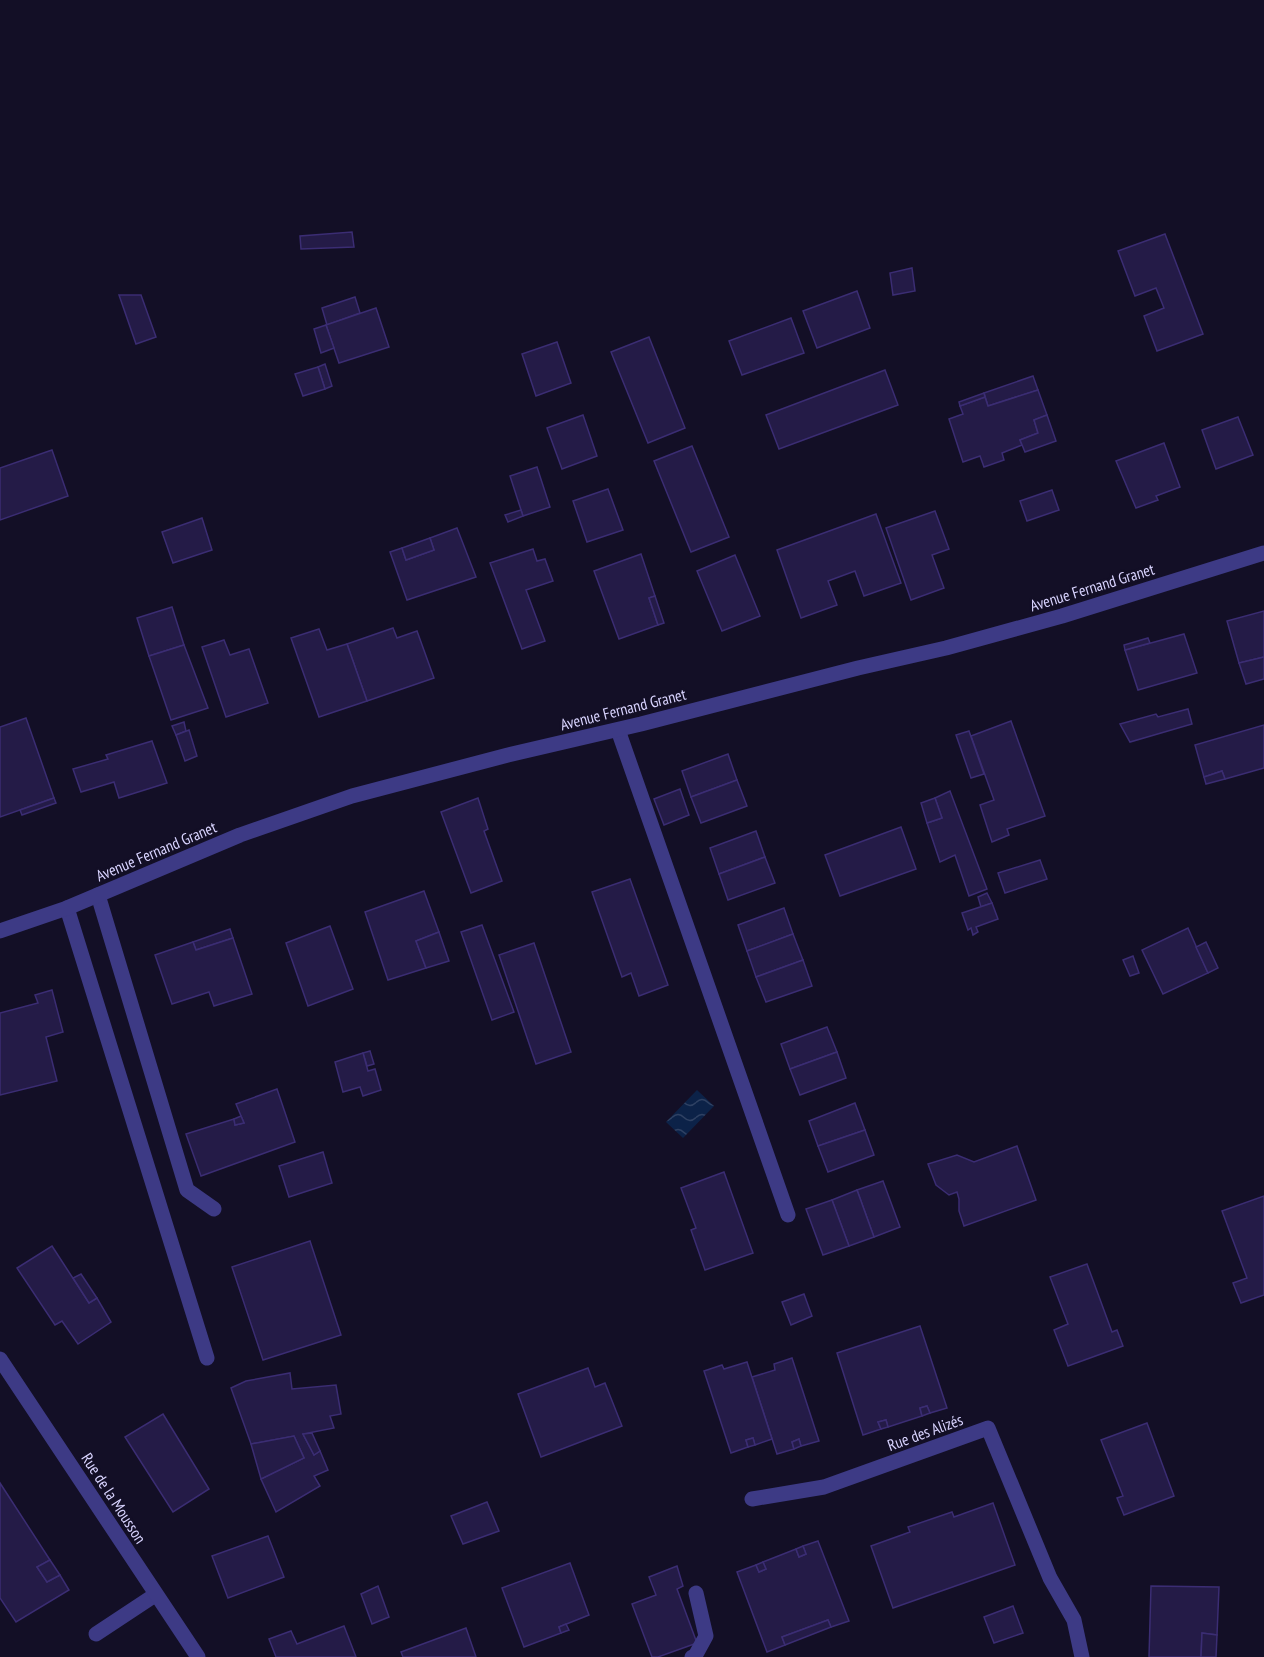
<svg xmlns="http://www.w3.org/2000/svg" width="1264" height="1657" font-family="'PT Sans Narrow',sans-serif">
<style>
.water{fill:url(#water-waves)}
.building{fill:#241b47;stroke:#3b2d73;stroke-width:1.5}
.lines{fill:none;stroke-linecap:round;stroke-linejoin:round}
.lane{stroke:#3d3a85;stroke-width:15}
.street{stroke:#3d3a85;stroke-width:15}
.labels{text-anchor:middle;stroke-width:5;stroke-linejoin:round;paint-order:stroke}
.street-label{font-size:16px;fill:#d9d4ff;stroke:#130f26}
</style>
<defs>
<pattern id="water-waves" width="16" height="10" patternUnits="userSpaceOnUse" patternTransform="scale(1.5)"><rect width="16" height="10" fill="#0c2248"/><path d="M0 5q4-4 8 0t8 0" fill="none" stroke="#2f4163"/></pattern>
</defs>
<rect width="100%" height="100%" fill="#130f26"/>
<!-- water -->
<polygon class="water" points="697,1090 714,1106 683,1138 666,1122"/>
<!-- building -->
<g class="building">
<polygon points="352,232 354,247 301,249 300,236"/>
<polygon points="1165,234 1203,334 1157,351 1144,316 1164,308 1156,288 1135,296 1118,251"/>
<polygon points="912,268 915,291 893,295 890,273"/>
<polygon points="857,291 870,328 817,348 803,311"/>
<polygon points="119,295 141,295 156,337 136,344"/>
<polygon points="355,297 360,313 327,325 322,308"/>
<polygon points="376,308 389,347 339,363 326,325"/>
<polygon points="791,318 804,353 742,375 729,341"/>
<polygon points="326,325 334,348 321,353 314,329"/>
<polygon points="649,337 685,428 648,443 611,352"/>
<polygon points="557,342 571,383 536,396 522,354"/>
<polygon points="325,364 332,386 325,389 318,367"/>
<polygon points="318,367 325,389 303,396 295,374"/>
<polygon points="885,370 898,405 779,449 766,415"/>
<polygon points="1033,376 1038,390 988,406 984,393"/>
<polygon points="1038,390 1047,415 1034,420 1038,433 1020,440 1022,445 1002,453 1004,460 984,467 980,456 963,462 949,419 963,414 960,406 985,397 988,406"/>
<polygon points="984,393 985,397 960,406 959,402"/>
<polygon points="583,415 597,456 562,469 547,428"/>
<polygon points="1047,415 1056,441 1025,452 1020,440 1038,433 1034,420"/>
<polygon points="1238,417 1253,455 1216,469 1202,430"/>
<polygon points="1164,443 1180,487 1156,496 1158,500 1136,508 1116,461"/>
<polygon points="692,446 729,537 691,552 654,461"/>
<polygon points="52,450 68,496 0,520 0,468"/>
<polygon points="537,467 550,507 523,516 510,476"/>
<polygon points="608,489 623,530 587,542 573,501"/>
<polygon points="1052,490 1059,510 1027,521 1020,501"/>
<polygon points="521,510 523,516 508,522 505,515"/>
<polygon points="935,511 949,549 932,555 944,588 911,600 886,528"/>
<polygon points="876,514 901,583 864,596 855,571 828,581 837,605 801,618 777,550"/>
<polygon points="202,518 212,550 173,563 162,532"/>
<polygon points="457,528 476,577 407,600 390,552 402,548 406,560 434,550 430,538"/>
<polygon points="430,538 434,550 406,560 402,548"/>
<polygon points="533,549 537,561 545,559 553,581 526,590 545,641 522,649 490,563"/>
<polygon points="641,554 655,596 649,598 658,625 619,639 594,571"/>
<polygon points="735,555 760,616 722,631 697,571"/>
<polygon points="655,596 664,623 658,625 649,598"/>
<polygon points="172,607 184,645 149,656 137,618"/>
<polygon points="1264,611 1264,657 1239,663 1227,621"/>
<polygon points="393,628 397,638 417,631 434,678 367,701 347,644"/>
<polygon points="319,629 327,650 347,644 367,701 319,717 291,638"/>
<polygon points="1184,634 1197,673 1138,690 1125,650"/>
<polygon points="1148,638 1150,643 1125,650 1124,645"/>
<polygon points="224,640 230,655 249,649 268,703 226,717 202,647"/>
<polygon points="184,645 208,708 171,720 149,656"/>
<polygon points="1264,657 1264,679 1246,684 1239,663"/>
<polygon points="1188,709 1192,724 1130,742 1120,724 1156,714 1158,717"/>
<polygon points="26,718 54,798 0,817 0,727"/>
<polygon points="1011,721 1045,816 1007,829 1009,835 992,842 980,805 994,800 971,736"/>
<polygon points="184,722 186,731 176,735 172,726"/>
<polygon points="1264,725 1264,768 1225,779 1222,771 1204,777 1195,745"/>
<polygon points="189,730 197,756 185,761 176,735"/>
<polygon points="969,731 984,774 971,778 956,735"/>
<polygon points="152,741 167,783 119,798 114,782 81,792 73,769 108,759 106,755"/>
<polygon points="728,754 737,780 691,797 682,771"/>
<polygon points="1222,771 1225,779 1206,784 1204,777"/>
<polygon points="737,780 747,806 701,823 691,797"/>
<polygon points="680,789 689,815 664,825 654,799"/>
<polygon points="950,791 987,889 969,896 955,855 940,862 927,823 942,818 935,798"/>
<polygon points="54,798 56,803 22,815 20,810"/>
<polygon points="478,798 488,829 484,831 502,881 471,893 441,812"/>
<polygon points="935,798 942,818 927,823 921,803"/>
<polygon points="901,827 916,869 840,896 825,855"/>
<polygon points="756,831 765,857 719,874 710,848"/>
<polygon points="765,857 775,883 728,900 719,874"/>
<polygon points="1040,860 1047,879 1005,893 998,873"/>
<polygon points="630,879 668,985 639,996 631,973 622,977 592,892"/>
<polygon points="424,891 439,932 416,941 426,968 388,980 365,912"/>
<polygon points="987,893 992,903 981,907 978,897"/>
<polygon points="992,903 998,919 976,927 978,932 973,935 971,928 968,930 962,913"/>
<polygon points="784,908 793,934 747,951 738,925"/>
<polygon points="482,925 514,1012 492,1020 461,932"/>
<polygon points="330,926 353,989 308,1006 286,943"/>
<polygon points="1188,928 1208,973 1163,994 1142,950"/>
<polygon points="230,929 233,938 196,950 193,942"/>
<polygon points="439,932 449,961 426,968 416,941"/>
<polygon points="793,934 803,960 756,977 747,951"/>
<polygon points="233,938 252,994 214,1006 209,992 172,1004 155,955 193,942 196,950"/>
<polygon points="1206,942 1218,968 1208,973 1196,947"/>
<polygon points="534,943 571,1052 536,1064 499,955"/>
<polygon points="1133,956 1139,973 1130,976 1123,960"/>
<polygon points="803,960 812,986 766,1002 756,977"/>
<polygon points="52,990 63,1032 46,1037 57,1081 0,1095 0,1013 38,1003 35,995"/>
<polygon points="827,1027 837,1052 790,1069 781,1044"/>
<polygon points="370,1051 374,1064 367,1066 363,1053"/>
<polygon points="837,1052 846,1078 800,1095 790,1069"/>
<polygon points="363,1053 368,1071 375,1069 381,1090 363,1096 360,1087 343,1092 335,1062"/>
<polygon points="277,1089 295,1142 201,1176 186,1134 234,1119 235,1125 244,1123 236,1104"/>
<polygon points="855,1103 865,1130 818,1146 809,1121"/>
<polygon points="241,1116 244,1123 235,1125 234,1119"/>
<polygon points="865,1130 874,1155 828,1172 818,1146"/>
<polygon points="1017,1146 1036,1200 964,1226 959,1211 959,1199 957,1192 949,1195 936,1185 928,1164 957,1155 974,1162"/>
<polygon points="323,1152 332,1183 289,1197 279,1166"/>
<polygon points="724,1172 753,1253 705,1270 691,1230 696,1228 681,1188"/>
<polygon points="883,1181 900,1227 874,1237 857,1190"/>
<polygon points="857,1190 874,1237 849,1246 832,1200"/>
<polygon points="1264,1196 1264,1295 1241,1303 1233,1283 1247,1278 1222,1211"/>
<polygon points="832,1200 849,1246 823,1255 806,1209"/>
<polygon points="310,1241 341,1335 263,1360 232,1267"/>
<polygon points="52,1246 89,1303 97,1298 111,1322 78,1344 62,1321 55,1325 17,1268"/>
<polygon points="1087,1264 1112,1332 1117,1330 1123,1346 1068,1366 1054,1330 1068,1324 1050,1277"/>
<polygon points="81,1274 97,1298 89,1303 73,1278"/>
<polygon points="804,1294 812,1316 791,1325 782,1302"/>
<polygon points="920,1326 947,1408 930,1413 927,1406 920,1408 922,1416 888,1427 886,1420 878,1422 881,1429 863,1435 837,1353"/>
<polygon points="792,1358 819,1441 801,1446 799,1439 792,1442 794,1449 777,1454 752,1377 775,1370 774,1364"/>
<polygon points="747,1362 772,1439 755,1445 753,1438 746,1440 748,1447 731,1453 704,1371 722,1365 724,1369"/>
<polygon points="588,1368 595,1387 605,1383 622,1426 541,1457 518,1394"/>
<polygon points="290,1373 292,1389 336,1385 341,1414 330,1416 334,1428 303,1434 314,1455 320,1451 328,1470 314,1476 320,1486 276,1512 261,1479 304,1458 294,1436 251,1444 231,1388 246,1381"/>
<polygon points="927,1406 930,1413 922,1416 920,1408"/>
<polygon points="163,1414 209,1489 173,1512 125,1437"/>
<polygon points="886,1420 888,1427 881,1429 878,1422"/>
<polygon points="1147,1423 1174,1496 1124,1515 1117,1498 1123,1496 1101,1440"/>
<polygon points="312,1433 320,1451 314,1455 303,1434"/>
<polygon points="294,1436 304,1458 261,1479 251,1444"/>
<polygon points="753,1438 755,1445 748,1447 746,1440"/>
<polygon points="799,1439 801,1446 794,1449 792,1442"/>
<polygon points="0,1483 50,1560 37,1567 47,1582 60,1575 69,1590 16,1622 0,1598"/>
<polygon points="487,1502 499,1531 463,1544 451,1516"/>
<polygon points="993,1503 1015,1565 893,1608 871,1546 910,1532 908,1527 952,1512 954,1517"/>
<polygon points="268,1536 284,1577 228,1598 212,1556"/>
<polygon points="818,1541 849,1621 831,1627 828,1620 782,1637 785,1645 767,1652 737,1572 756,1565 759,1572 766,1569 763,1562 796,1549 799,1557 806,1554 803,1546"/>
<polygon points="803,1546 806,1554 799,1557 796,1549"/>
<polygon points="50,1560 60,1575 47,1582 37,1567"/>
<polygon points="763,1562 766,1569 759,1572 756,1565"/>
<polygon points="570,1563 589,1615 559,1627 561,1633 524,1647 502,1588"/>
<polygon points="677,1566 683,1586 677,1589 697,1643 658,1657 652,1657 632,1604 656,1595 649,1577"/>
<polygon points="378,1586 389,1617 372,1624 361,1594"/>
<polygon points="1151,1586 1219,1587 1217,1635 1202,1633 1201,1657 1149,1657"/>
<polygon points="1013,1606 1023,1633 994,1643 984,1617"/>
<polygon points="828,1620 831,1627 785,1645 782,1637"/>
<polygon points="566,1624 569,1630 561,1633 559,1627"/>
<polygon points="344,1626 356,1657 276,1657 269,1639 291,1631 297,1644"/>
<polygon points="466,1628 476,1657 403,1657 401,1652"/>
<polygon points="1202,1633 1217,1635 1216,1657 1201,1657"/>
</g>
<g class="lines">
<!-- lane -->
<g class="lane">
<polyline points="618,730 788,1215"/>
<polyline points="98,895 187,1190 214,1209"/>
<polyline points="67,908 207,1358"/>
<polyline points="96,1634 155,1595"/>
<polyline points="692,1657 695,1656 706,1636 696,1593"/>
</g>
<!-- street -->
<g class="street">
<polyline points="0,931 67,908 240,835 352,796 508,755 641,724 858,668 946,648 1062,616 1264,553"/>
<polyline points="0,1359 198,1657"/>
<polyline points="752,1499 824,1487 988,1428 1050,1578 1074,1620 1082,1657"/>
</g>
</g>
<g class="labels">
<!-- street labels -->
<g class="street-label">
<text transform="translate(1092 587) rotate(-17)" y="6">Avenue Fernand Granet</text>
<text transform="translate(623 709) rotate(-14)" y="6">Avenue Fernand Granet</text>
<text transform="translate(156 851) rotate(-23)" y="6">Avenue Fernand Granet</text>
<text transform="translate(925 1432) rotate(-20)" y="6">Rue des Alizés</text>
<text transform="translate(114 1498) rotate(57)" y="6">Rue de la Mousson</text>
</g>
</g>
</svg>
